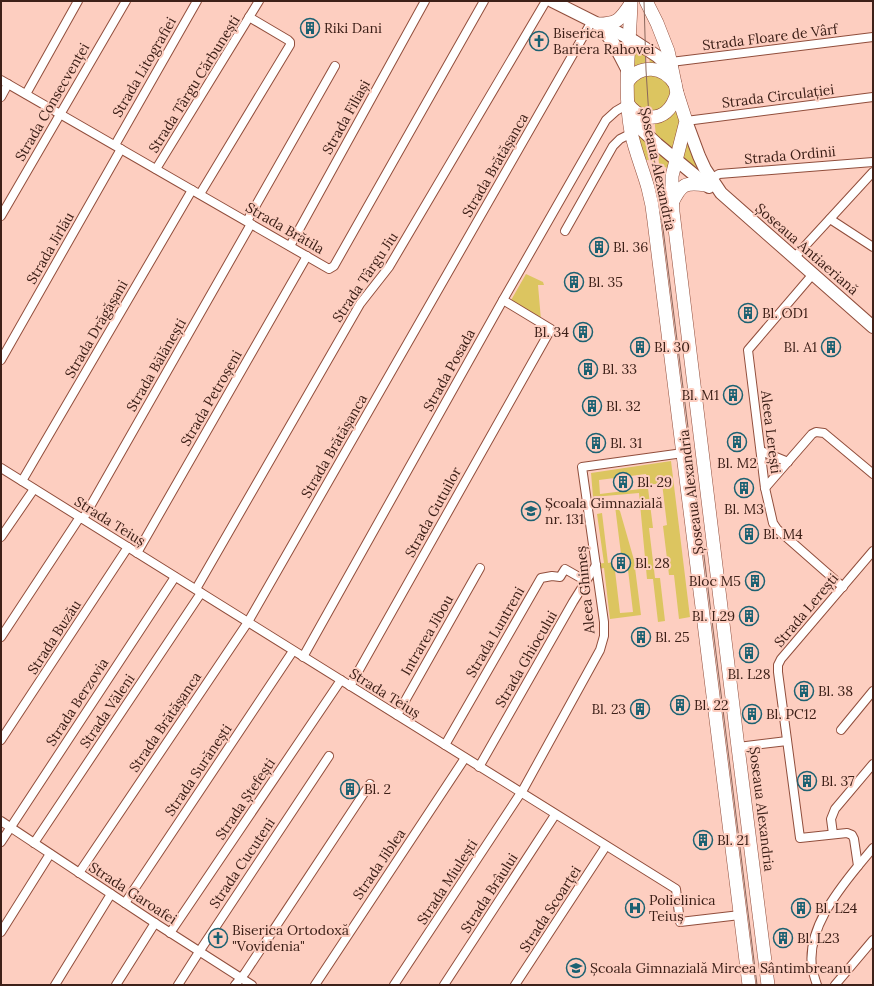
<svg xmlns="http://www.w3.org/2000/svg" width="874" height="986" font-family="Lora,serif">
<style>
.green{fill:#dcc560}
.lines{fill:none;stroke-linecap:round;stroke-linejoin:round}
.street-casing{stroke:#914e3c;stroke-width:10}
.secondary-casing{stroke:#914e3c;stroke-width:14}
.primary-casing{stroke:#914e3c;stroke-width:14}
.street{stroke:#fff;stroke-width:8}
.secondary{stroke:#fff;stroke-width:12}
.primary{stroke:#fff;stroke-width:13}
.tram{stroke:#8a665b;stroke-width:1}
.labels{text-anchor:middle;stroke-width:4;stroke-linejoin:round;paint-order:stroke}
.poi-label{font-size:14px;fill:#3d2018;stroke:#fdcec0;text-anchor:start}
.street-label{font-size:14px;fill:#3d2018;stroke:#fdcec0}
</style>
<rect width="100%" height="100%" fill="#fdcec0"/>
<!-- green -->
<g class="green">
<polygon points="629,38 645,48 646,70 650,69 649,51 665,62 714,183 676,161 673,171 659,164 654,117 649,118 654,162 648,160 639,160 628,81"/>
<polygon points="526,274 543,282 544,285 538,285 541,320 510,302"/>
<polygon points="671,461 690,617 679,619 674,575 669,575 663,526 667,525 662,483 648,485 646,474 599,480 600,494 648,488 653,528 649,528 655,578 660,578 665,621 658,622 653,579 647,579 639,493 593,497 591,473"/>
<polygon points="615,506 620,511 634,560 641,615 610,619 604,568 598,569 597,564 604,563 597,514 602,513 608,563 614,562 620,613 633,612 627,561 622,562"/>
</g>
<g class="lines">
<defs>
<g id="street">
<polyline points="671,62 873,37"/>
<polyline points="1,80 329,269 334,266 484,1"/>
<polyline points="26,94 78,1"/>
<polyline points="1,97 8,84"/>
<polyline points="686,121 873,97"/>
<polyline points="115,145 197,1"/>
<polyline points="156,169 259,1"/>
<polyline points="712,180 714,177 719,174 873,162"/>
<polyline points="200,194 290,45 290,42 288,40 249,17"/>
<polyline points="1,216 126,1"/>
<polyline points="830,219 873,247"/>
<polyline points="247,221 335,66"/>
<polyline points="565,231 613,146 620,139 632,133"/>
<polyline points="290,246 425,1"/>
<polyline points="794,258 873,172"/>
<polyline points="813,274 748,350 765,488 773,523 777,529 843,587"/>
<polyline points="1,360 121,149"/>
<polyline points="761,451 788,462"/>
<polyline points="1,468 676,889 680,922 740,915"/>
<polyline points="22,481 192,190"/>
<polyline points="765,488 812,434 816,432 824,433 873,474"/>
<polyline points="83,519 251,224"/>
<polyline points="1,537 34,489"/>
<polyline points="137,553 307,256"/>
<polyline points="196,589 360,304 389,267 546,1"/>
<polyline points="1,637 80,517"/>
<polyline points="303,657 503,300 606,120 616,111 628,104"/>
<polyline points="350,686 551,329 503,300"/>
<polyline points="397,715 480,568"/>
<polyline points="841,730 873,691"/>
<polyline points="1,740 128,547"/>
<polyline points="445,745 541,578 552,576 560,577 565,569 586,581"/>
<polyline points="738,747 787,741"/>
<polyline points="479,767 573,602 596,565"/>
<polyline points="1,821 155,923 252,985"/>
<polyline points="833,834 831,819 835,809 873,764"/>
<polyline points="1,842 175,577"/>
<polyline points="34,843 201,593"/>
<polyline points="858,866 873,848"/>
<polyline points="79,873 248,622 592,21"/>
<polyline points="125,903 293,651"/>
<polyline points="1,932 50,854"/>
<polyline points="170,933 341,680"/>
<polyline points="55,985 111,894"/>
<polyline points="116,985 155,923"/>
<polyline points="178,985 199,952 329,756"/>
<polyline points="235,985 245,973 370,784"/>
<polyline points="315,985 465,758"/>
<polyline points="394,985 524,788 600,650 604,636 604,622 582,467 683,453"/>
<polyline points="444,985 555,815"/>
<polyline points="515,985 606,846"/>
<path d="M817 985C815 979 813 973 812 967 807 930 836 893 858 866L854 839 852 835 847 833 800 838 778 672V665L781 659 873 551"/>
<polyline points="835,985 873,940"/>
</g>
<g id="secondary">
<polyline points="552,1 598,24 615,31 634,41 657,56 672,69"/>
<polyline points="600,26 614,44 628,71"/>
<polyline points="629,114 642,130 657,144 709,187"/>
<polyline points="686,121 699,156 705,169 721,193 873,327"/>
</g>
<g id="primary">
<path d="M631 1C630 44 623 89 631 132 635 151 643 170 648 188 651 199 653 210 654 221L749 985"/>
<polyline points="646,1 657,23 668,51 672,69 677,93 686,121 672,176 672,189 673,212 738,747 768,985"/>
<path d="M598 24C617 24 620 20 630 5"/>
<path d="M628 81C641 64 663 66 675 84"/>
<path d="M628 104C636 116 654 122 666 112 672 107 675 100 677 93"/>
<path d="M672 203C681 184 685 182 706 185"/>
</g>
</defs>
<!-- street casing -->
<use href="#street" class="street-casing"/>
<!-- secondary casing -->
<use href="#secondary" class="secondary-casing"/>
<!-- primary casing -->
<use href="#primary" class="primary-casing"/>
<!-- street -->
<use href="#street" class="street"/>
<!-- secondary -->
<use href="#secondary" class="secondary"/>
<!-- primary -->
<use href="#primary" class="primary"/>
<!-- tram -->
<polyline class="tram" points="644,1 646,70 649,117 696,491 757,985"/>
</g>
<!-- icons -->
<defs>
<symbol id="building-ring" viewBox="-11 -11 22 22"><circle r="9.5" fill="#fdcec0" stroke="#1b6172" stroke-width="1.5"/><path d="M-4-6H4V6H1V3H-1V6H-4ZM-2.5-4.3h1.7v1.8h-1.7ZM.8-4.3h1.7v1.8H.8ZM-2.5-1h1.7V.8h-1.7ZM.8-1h1.7V.8H.8Z" fill="#1b6172"/></symbol>
<symbol id="church-ring" viewBox="-11 -11 22 22"><circle r="9.5" fill="#fdcec0" stroke="#1b6172" stroke-width="1.5"/><path d="M-1.2-6h2.4v3.5h3.3v2.4h-3.3V6h-2.4V-.1h-3.3v-2.4h3.3Z" fill="#1b6172"/></symbol>
<symbol id="school-ring" viewBox="-11 -11 22 22"><circle r="9.5" fill="#fdcec0" stroke="#1b6172" stroke-width="1.5"/><path d="M0-5L7-2L0 1L-7-2ZM-4 1L0 2.5L4 1V4Q0 6-4 4Z" fill="#1b6172"/></symbol>
<symbol id="hospital-ring" viewBox="-11 -11 22 22"><circle r="9.5" fill="#fdcec0" stroke="#1b6172" stroke-width="1.5"/><path d="M-5-5h3v3.5h4V-5h3V5h-3V1.5h-4V5h-3Z" fill="#1b6172"/></symbol>
</defs>
<g fill-rule="evenodd">
<use href="#building-ring" x="299" y="17" width="22" height="22"/>
<use href="#church-ring" x="528" y="30" width="22" height="22"/>
<use href="#building-ring" x="588" y="236" width="22" height="22"/>
<use href="#building-ring" x="563" y="271" width="22" height="22"/>
<use href="#building-ring" x="737" y="302" width="22" height="22"/>
<use href="#building-ring" x="572" y="321" width="22" height="22"/>
<use href="#building-ring" x="629" y="336" width="22" height="22"/>
<use href="#building-ring" x="820" y="336" width="22" height="22"/>
<use href="#building-ring" x="577" y="358" width="22" height="22"/>
<use href="#building-ring" x="722" y="384" width="22" height="22"/>
<use href="#building-ring" x="581" y="395" width="22" height="22"/>
<use href="#building-ring" x="726" y="431" width="22" height="22"/>
<use href="#building-ring" x="585" y="432" width="22" height="22"/>
<use href="#building-ring" x="612" y="471" width="22" height="22"/>
<use href="#building-ring" x="733" y="477" width="22" height="22"/>
<use href="#school-ring" x="520" y="500" width="22" height="22"/>
<use href="#building-ring" x="738" y="523" width="22" height="22"/>
<use href="#building-ring" x="610" y="552" width="22" height="22"/>
<use href="#building-ring" x="744" y="570" width="22" height="22"/>
<use href="#building-ring" x="738" y="605" width="22" height="22"/>
<use href="#building-ring" x="630" y="626" width="22" height="22"/>
<use href="#building-ring" x="738" y="642" width="22" height="22"/>
<use href="#building-ring" x="793" y="680" width="22" height="22"/>
<use href="#building-ring" x="669" y="694" width="22" height="22"/>
<use href="#building-ring" x="629" y="698" width="22" height="22"/>
<use href="#building-ring" x="741" y="703" width="22" height="22"/>
<use href="#building-ring" x="796" y="770" width="22" height="22"/>
<use href="#building-ring" x="339" y="778" width="22" height="22"/>
<use href="#building-ring" x="692" y="829" width="22" height="22"/>
<use href="#hospital-ring" x="624" y="897" width="22" height="22"/>
<use href="#building-ring" x="790" y="897" width="22" height="22"/>
<use href="#church-ring" x="207" y="927" width="22" height="22"/>
<use href="#building-ring" x="772" y="927" width="22" height="22"/>
<use href="#school-ring" x="565" y="957" width="22" height="22"/>
</g>
<g class="labels">
<!-- poi labels -->
<g class="poi-label">
<text x="324" y="33">Riki Dani</text>
<text x="553" y="38">Biserica<tspan x="553" dy="16">Bariera Rahovei</tspan></text>
<text x="613" y="252">Bl. 36</text>
<text x="588" y="287">Bl. 35</text>
<text x="762" y="318">Bl. OD1</text>
<text x="569" y="337" text-anchor="end">Bl. 34</text>
<text x="654" y="352">Bl. 30</text>
<text x="817" y="352" text-anchor="end">Bl. A1</text>
<text x="602" y="374">Bl. 33</text>
<text x="719" y="400" text-anchor="end">Bl. M1</text>
<text x="606" y="411">Bl. 32</text>
<text x="610" y="448">Bl. 31</text>
<text x="737" y="468" text-anchor="middle">Bl. M2</text>
<text x="637" y="487">Bl. 29</text>
<text x="545" y="508">Școala Gimnazială<tspan x="545" dy="16">nr. 131</tspan></text>
<text x="744" y="514" text-anchor="middle">Bl. M3</text>
<text x="763" y="539">Bl. M4</text>
<text x="635" y="568">Bl. 28</text>
<text x="741" y="586" text-anchor="end">Bloc M5</text>
<text x="735" y="621" text-anchor="end">Bl. L29</text>
<text x="655" y="642">Bl. 25</text>
<text x="749" y="679" text-anchor="middle">Bl. L28</text>
<text x="818" y="696">Bl. 38</text>
<text x="694" y="710">Bl. 22</text>
<text x="626" y="714" text-anchor="end">Bl. 23</text>
<text x="766" y="719">Bl. PC12</text>
<text x="821" y="786">Bl. 37</text>
<text x="364" y="794">Bl. 2</text>
<text x="717" y="845">Bl. 21</text>
<text x="649" y="905">Policlinica<tspan x="649" dy="16">Teiuș</tspan></text>
<text x="815" y="913">Bl. L24</text>
<text x="232" y="935">Biserica Ortodoxă<tspan x="232" dy="16">"Vovidenia"</tspan></text>
<text x="797" y="943">Bl. L23</text>
<text x="590" y="973">Școala Gimnazială Mircea Sântimbreanu</text>
</g>
<!-- street labels -->
<g class="street-label">
<text transform="translate(770 37) rotate(-7)" y="5">Strada Floare de Vârf</text>
<text transform="translate(144 67) rotate(-60)" y="5">Strada Litografiei</text>
<text transform="translate(194 84) rotate(-58)" y="5">Strada Târgu Cărbunești</text>
<text transform="translate(778 96) rotate(-7)" y="5">Strada Circulației</text>
<text transform="translate(52 102) rotate(-60)" y="5">Strada Consecvenței</text>
<text transform="translate(346 117) rotate(-61)" y="5">Strada Filiași</text>
<text transform="translate(790 155) rotate(-5)" y="5">Strada Ordinii</text>
<text transform="translate(495 165) rotate(-60)" y="5">Strada Brătășanca</text>
<text transform="translate(658 169) rotate(78)" y="5">Șoseaua Alexandria</text>
<text transform="translate(285 228) rotate(30)" y="5">Strada Brătila</text>
<text transform="translate(50 248) rotate(-60)" y="5">Strada Jirlău</text>
<text transform="translate(807 249) rotate(41)" y="5">Șoseaua Antiaeriană</text>
<text transform="translate(365 277) rotate(-56)" y="5">Strada Târgu Jiu</text>
<text transform="translate(96 329) rotate(-60)" y="5">Strada Drăgășani</text>
<text transform="translate(156 365) rotate(-60)" y="5">Strada Bălănești</text>
<text transform="translate(449 370) rotate(-61)" y="5">Strada Posada</text>
<text transform="translate(211 398) rotate(-60)" y="5">Strada Petroșeni</text>
<text transform="translate(771 432) rotate(83)" y="5">Aleea Lerești</text>
<text transform="translate(334 446) rotate(-60)" y="5">Strada Brătășanca</text>
<text transform="translate(691 492) rotate(-97)" y="5">Șoseaua Alexandria</text>
<text transform="translate(433 512) rotate(-61)" y="5">Strada Gutuilor</text>
<text transform="translate(110 521) rotate(32)" y="5">Strada Teiuș</text>
<text transform="translate(585 590) rotate(-96)" y="5">Aleea Ghimeș</text>
<text transform="translate(806 610) rotate(-50)" y="5">Strada Lerești</text>
<text transform="translate(495 632) rotate(-60)" y="5">Strada Luntreni</text>
<text transform="translate(427 635) rotate(-60)" y="5">Intrarea Jibou</text>
<text transform="translate(54 637) rotate(-57)" y="5">Strada Buzău</text>
<text transform="translate(526 659) rotate(-60)" y="5">Strada Ghiocului</text>
<text transform="translate(385 693) rotate(32)" y="5">Strada Teiuș</text>
<text transform="translate(77 702) rotate(-57)" y="5">Strada Berzovia</text>
<text transform="translate(107 711) rotate(-56)" y="5">Strada Văleni</text>
<text transform="translate(165 722) rotate(-56)" y="5">Strada Brătășanca</text>
<text transform="translate(198 770) rotate(-56)" y="5">Strada Surănești</text>
<text transform="translate(245 799) rotate(-56)" y="5">Strada Ștefești</text>
<text transform="translate(762 809) rotate(83)" y="5">Șoseaua Alexandria</text>
<text transform="translate(242 863) rotate(-56)" y="5">Strada Cucuteni</text>
<text transform="translate(379 864) rotate(-56)" y="5">Strada Jiblea</text>
<text transform="translate(447 882) rotate(-57)" y="5">Strada Miulești</text>
<text transform="translate(133 893) rotate(33)" y="5">Strada Garoafei</text>
<text transform="translate(489 893) rotate(-57)" y="5">Strada Brâului</text>
<text transform="translate(550 909) rotate(-57)" y="5">Strada Scoarței</text>
</g>
</g>
<!-- border -->
<rect width="874" height="986" fill="none" stroke="#3d2018" stroke-width="4"/>
</svg>
